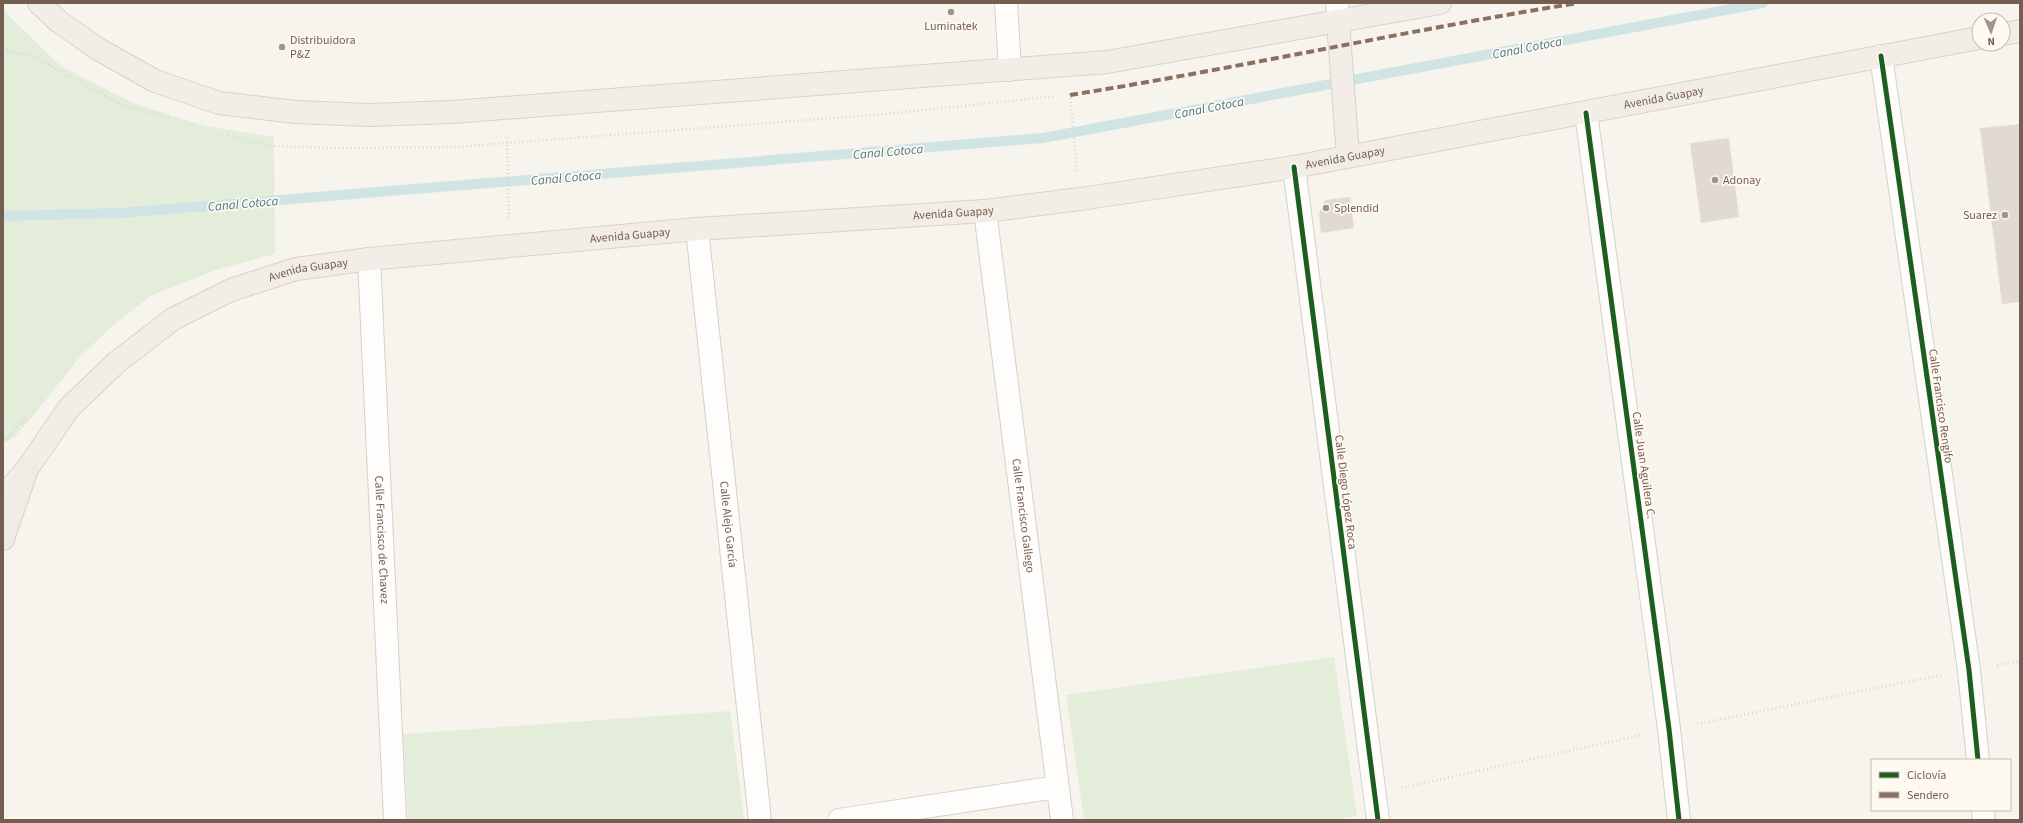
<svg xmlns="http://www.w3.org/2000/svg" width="2023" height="823" font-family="'Source Sans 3',sans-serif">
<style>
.green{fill:#e4edda}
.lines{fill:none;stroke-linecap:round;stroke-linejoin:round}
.stream{stroke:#d0e4e6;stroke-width:10}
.building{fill:#e1dad3}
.minor-casing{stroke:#d5d0c9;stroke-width:24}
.major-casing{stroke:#d8d1cb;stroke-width:24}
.highway-casing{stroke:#d8d1cb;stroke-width:24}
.path{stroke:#d9d4d0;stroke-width:2.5;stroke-dasharray:1 3;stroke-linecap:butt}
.minor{stroke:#fefdfc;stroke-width:22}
.major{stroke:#f2eee7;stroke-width:22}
.highway{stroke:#f1ebe6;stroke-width:22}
.quiet{stroke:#8d6e63;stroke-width:4;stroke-dasharray:8 4;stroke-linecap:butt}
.cycleway-casing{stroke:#fef9f1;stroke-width:8}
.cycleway{stroke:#1b5e20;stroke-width:5}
.poi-dot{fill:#a29287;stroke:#fef9f1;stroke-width:1.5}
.labels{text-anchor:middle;stroke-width:3.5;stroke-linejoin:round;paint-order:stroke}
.poi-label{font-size:12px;fill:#745e4f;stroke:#fef9f1;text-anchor:start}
.street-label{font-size:12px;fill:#745e4f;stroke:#fef9f1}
.water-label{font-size:13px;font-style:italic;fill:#4b7a85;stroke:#fef9f1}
</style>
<rect width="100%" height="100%" fill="#f7f4ee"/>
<!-- green -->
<g class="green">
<polygon points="3,10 61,66 133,103 205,126 274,137 275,254 216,270 152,295 110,328 79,358 29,421 14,437 3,444"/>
<polygon points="1334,657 1357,816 1332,820 1084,820 1066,695"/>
<polygon points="730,711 744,820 408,820 403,734"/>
</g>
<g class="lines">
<!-- stream -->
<polyline class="stream" points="3,216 120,213 1043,138 1763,3"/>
</g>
<!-- building -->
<g class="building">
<polygon points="2020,124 2020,302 2002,304 1980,128"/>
<polygon points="1729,138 1739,217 1701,223 1690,143"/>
<polygon points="1350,197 1354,228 1321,233 1319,214 1325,200"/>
</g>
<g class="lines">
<defs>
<g id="minor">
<polyline points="1006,3 1010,70"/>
<polyline points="1337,3 1338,21"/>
<polyline points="1881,56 1969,670 1978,760"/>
<polyline points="1586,113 1669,729 1679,820"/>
<polyline points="1294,167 1378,820"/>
<path id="s1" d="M985 211 1062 820"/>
<path id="s2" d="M697 229 760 820"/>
<path id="s3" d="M369 259 395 820"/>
<polyline points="1983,810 1984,820"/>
<polyline points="839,820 1057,787"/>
</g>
<g id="major">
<polyline points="39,3 58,21 98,49 155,81 219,103 296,112 369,115 452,112 1107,62 1440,3"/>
<polyline points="1338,21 1348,156"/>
<polyline points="2003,34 2020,31"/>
<path id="s4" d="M3 497 27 469 69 408 117 362 173 319 231 290 296 269 369 259 697 229 985 211 1080 199 1294 167 1979 38"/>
</g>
<polyline id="highway" points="3,539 27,469"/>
</defs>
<!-- minor casing -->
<use href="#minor" class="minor-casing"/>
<!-- major casing -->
<use href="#major" class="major-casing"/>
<!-- highway casing -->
<use href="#highway" class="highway-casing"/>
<!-- path -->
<g class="path">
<polyline points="3,49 28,55 49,65 120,104 171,119"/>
<polyline points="1070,94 1077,171"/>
<polyline points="228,135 272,146 338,148 456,147 885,114 1057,96"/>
<polyline points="507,137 509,218"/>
<polyline points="3,442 26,418"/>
<polyline points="1997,665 2020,661"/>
<polyline points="1697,724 1941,675"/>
<polyline points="1401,788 1641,735"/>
</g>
<!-- minor -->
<use href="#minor" class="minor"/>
<!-- major -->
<use href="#major" class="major"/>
<!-- highway -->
<use href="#highway" class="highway"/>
<!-- quiet -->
<path class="quiet" d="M1070 95C1240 68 1408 30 1578 3"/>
<defs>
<g id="cycleway">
<polyline points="1881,56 1969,670 1978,760"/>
<polyline points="1586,113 1669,729 1679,820"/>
<polyline points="1294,167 1378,820"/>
</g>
</defs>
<!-- cycleway casing -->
<use href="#cycleway" class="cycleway-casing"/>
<!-- cycleway -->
<use href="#cycleway" class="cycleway"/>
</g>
<!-- markers -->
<g class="poi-dot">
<circle cx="951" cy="12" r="4"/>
<circle cx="282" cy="47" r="4"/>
<circle cx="1715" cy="180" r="4"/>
<circle cx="1326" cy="208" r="4"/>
<circle cx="2005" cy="215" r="4"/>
</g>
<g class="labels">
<!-- poi labels -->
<g class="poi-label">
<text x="951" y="30" text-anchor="middle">Luminatek</text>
<text x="290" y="44">Distribuidora<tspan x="290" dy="14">P&amp;Z</tspan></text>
<text x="1723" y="184">Adonay</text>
<text x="1334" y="212">Splendid</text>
<text x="1997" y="219" text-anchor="end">Suarez</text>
</g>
<!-- street labels -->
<g class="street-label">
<text dy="4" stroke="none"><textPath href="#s4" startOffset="1761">Avenida Guapay</textPath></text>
<text dy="4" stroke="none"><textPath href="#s4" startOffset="1437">Avenida Guapay</textPath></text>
<text dy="4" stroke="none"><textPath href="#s4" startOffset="1041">Avenida Guapay</textPath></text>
<text dy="4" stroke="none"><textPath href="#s4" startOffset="717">Avenida Guapay</textPath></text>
<text dy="4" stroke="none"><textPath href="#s4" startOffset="393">Avenida Guapay</textPath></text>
<text transform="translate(1941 406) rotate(82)" y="4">Calle Francisco Rengifo</text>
<text transform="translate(1644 465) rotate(82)" y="4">Calle Juan Aguilera C.</text>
<text transform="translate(1346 492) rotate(83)" y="4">Calle Diego López Roca</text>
<text dy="4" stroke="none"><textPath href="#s1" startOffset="307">Calle Francisco Gallego</textPath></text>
<text dy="4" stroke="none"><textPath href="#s2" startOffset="297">Calle Alejo García</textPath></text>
<text dy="4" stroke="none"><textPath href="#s3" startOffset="281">Calle Francisco de Chavez</textPath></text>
</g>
<!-- water labels -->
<g class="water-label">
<text transform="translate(1527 47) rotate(-11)" y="5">Canal Cotoca</text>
<text transform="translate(1209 107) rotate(-11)" y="5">Canal Cotoca</text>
<text transform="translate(888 151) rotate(-5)" y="5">Canal Cotoca</text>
<text transform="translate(566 177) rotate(-5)" y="5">Canal Cotoca</text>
<text transform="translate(243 203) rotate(-5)" y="5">Canal Cotoca</text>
</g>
</g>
<!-- border -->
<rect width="2023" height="823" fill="none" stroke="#745e4f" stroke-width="8"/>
<!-- legend -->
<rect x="1871" y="759" width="140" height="52" fill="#fef9f1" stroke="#c7bbb0"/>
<rect x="1879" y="772" width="20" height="6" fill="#1b5e20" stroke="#c7bbb0"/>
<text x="1907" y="779" font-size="12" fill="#745e4f">Ciclovía</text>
<rect x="1879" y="792" width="20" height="6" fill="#8d6e63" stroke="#c7bbb0"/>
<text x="1907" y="799" font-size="12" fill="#745e4f">Sendero</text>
<!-- north arrow -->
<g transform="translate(1991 32) rotate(178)"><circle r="19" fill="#fef9f1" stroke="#c7bbb0"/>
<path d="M0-3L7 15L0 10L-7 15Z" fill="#a29287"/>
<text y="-6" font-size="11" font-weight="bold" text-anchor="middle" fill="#745e4f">N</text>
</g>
</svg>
